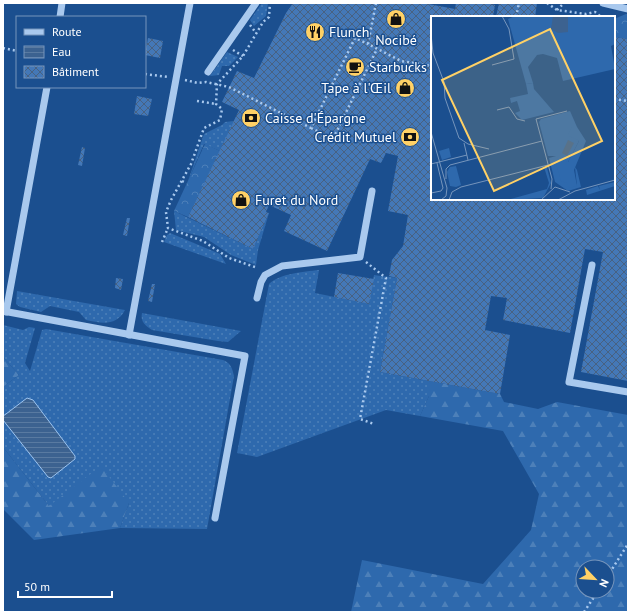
<svg xmlns="http://www.w3.org/2000/svg" width="631" height="615" font-family="'PT Sans',sans-serif">
<style>
.grass{fill:url(#grass-dots)}
.forest{fill:url(#forest-firs);fill-rule:evenodd}
.park{fill:url(#park-crowns)}
.water{fill:url(#water-rules);stroke:#9cc4f0}
.building{fill:url(#building-cross-hatch)}
.lines{fill:none;stroke-linecap:round;stroke-linejoin:round}
.path{stroke:#a9c9ee;stroke-width:2.5;stroke-dasharray:2 3;stroke-linecap:butt}
.minor{stroke:#a9c9ee;stroke-width:7}
.labels{text-anchor:middle;stroke-width:3;stroke-linejoin:round;paint-order:stroke}
.poi-label{font-size:14px;fill:#fff;stroke:#1b4f8f;text-anchor:start}
.inset-road{fill:none;stroke:#7695bc;stroke-width:1}
.view{fill:#ffd166;fill-opacity:0.15;stroke:#ffd166;stroke-width:2}
.inset-edge{fill:none;stroke:#fff;stroke-width:2}
</style>
<defs>
<pattern id="grass-dots" width="8" height="8" patternUnits="userSpaceOnUse"><rect width="8" height="8" fill="#2e69ad"/><path d="M2 2h.1M6 6h.1" fill="none" stroke="#4d80b9" stroke-width="1.8" stroke-linecap="round"/></pattern>
<pattern id="forest-firs" width="22" height="20" patternUnits="userSpaceOnUse"><rect width="22" height="20" fill="#2e69ad"/><path d="M5 1l3.5 6h-7zM16 11l3.5 6h-7z" fill="#4d80b9"/></pattern>
<pattern id="park-crowns" width="20" height="18" patternUnits="userSpaceOnUse"><rect width="20" height="18" fill="#2e69ad"/><path d="M2 6a3 3 0 1 1 6 0M12 15a3 3 0 1 1 6 0" fill="none" stroke="#4d80b9"/></pattern>
<pattern id="water-rules" width="6" height="5" patternUnits="userSpaceOnUse"><rect width="6" height="5" fill="#3c6290"/><path d="M0 2.5h6" fill="none" stroke="#597aa1"/></pattern>
<pattern id="building-cross-hatch" width="8" height="8" patternUnits="userSpaceOnUse"><rect width="8" height="8" fill="#4478b7"/><path d="M0 0l8 8M0 8l8-8" fill="none" stroke="#486282"/></pattern>
</defs>
<rect width="100%" height="100%" fill="#1b4f8f"/>
<!-- grass -->
<g class="grass">
<polygon points="262,3 268,3 266,16 254,26 250,20"/>
<polygon points="227,52 238,57 229,66 222,66 219,75 210,76"/>
<polygon points="234,121 220,151 204,144 188,181 204,134 222,125 225,122"/>
<polygon points="174,211 253,249 269,213 258,250 256,265 231,255 204,237 176,230"/>
<polygon points="170,233 220,254 226,264 164,242 167,235"/>
<path d="M319 270 315 293 369 304 374 275C383 277 389 276 397 278L380 372 429 381V396L420 416 386 410 257 457 237 453 269 284C281 273 303 272 319 270Z"/>
<path d="M17 291 125 310C116 327 101 323 86 320L79 312 50 306 41 312 20 307 16 304Z"/>
<path d="M142 313 241 331 228 342 218 341 152 330C146 326 140 322 142 313Z"/>
<path d="M3 325 23 330 29 327 35 328 25 363 30 371 42 330 46 329 223 360C231 363 232 368 234 376L207 529 120 528 129 503 49 506 3 447V387L19 375 3 357Z"/>
</g>
<!-- forest -->
<g class="forest">
<polygon points="3,357 19,375 3,387"/>
<path d="M429 381 500 394 504 402 538 409 557 402 628 415V612H351L362 560 483 584 531 530 539 494 503 431 420 416 429 396ZM583 567H607V591H583Z"/>
<polygon points="3,447 49,506 101,466 129,503 120,528 34,540 3,509"/>
</g>
<!-- park -->
<g class="park">
<polygon points="626,14 628,14 628,39 614,37 614,19"/>
<polygon points="205,144 220,151 188,217 174,211"/>
</g>
<!-- water -->
<polygon class="water" points="27,398 33,400 75,456 75,459 51,478 48,477 3,420 3,416 6,414"/>
<!-- building -->
<g class="building">
<polygon points="293,3 423,3 455,9 456,3 487,3 495,5 493,17 432,17 432,199 614,199 614,37 628,39 628,381 581,372 603,252 585,249 570,333 503,320 507,298 491,296 485,330 510,335 500,394 380,372 397,278 389,276 392,260 403,246 408,215 388,211 398,156 386,153 381,163 370,159 327,251 284,231 291,215 269,205 266,212 269,213 253,249 188,217 239,110 222,102 237,71 254,78 286,13"/>
<polygon points="499,3 537,3 535,17 496,17"/>
<polygon points="148,38 163,41 160,58 145,55"/>
<polygon points="137,96 152,99 148,116 134,114"/>
<polygon points="82,147 85,148 82,166 78,165"/>
<polygon points="127,218 130,218 127,236 123,235"/>
<polygon points="338,273 374,279 369,304 334,297"/>
<polygon points="116,278 123,279 121,290 115,288"/>
<polygon points="152,284 155,284 152,302 148,301"/>
</g>
<g class="lines">
<!-- path -->
<g class="path">
<polyline points="376,3 368,44 401,61 432,66"/>
<polyline points="547,3 557,10 586,14 595,12 601,17"/>
<polyline points="557,10 564,3"/>
<polyline points="516,17 519,3"/>
<polyline points="250,25 256,33"/>
<polyline points="3,48 17,51"/>
<polyline points="233,50 243,56"/>
<polyline points="145,74 168,77"/>
<polyline points="185,80 198,83 206,82 229,87 311,128 355,38 368,44"/>
<polyline points="614,99 628,101"/>
<polyline points="197,101 216,104"/>
<polyline points="311,128 333,139 377,49"/>
<polyline points="182,181 186,183"/>
<polyline points="162,242 168,228"/>
<polyline points="366,262 386,278 360,419 374,424"/>
<polyline points="255,267 229,258 203,241 168,228 166,212 171,200 191,164 204,128 220,120 222,109 216,104 217,84 243,56 263,22 269,17 270,3"/>
<polyline points="607,577 628,544"/>
<polyline points="584,612 598,591"/>
</g>
<!-- minor -->
<g class="minor">
<polyline points="603,3 628,9"/>
<polyline points="60,17 62,3"/>
<polyline points="208,72 256,3"/>
<polyline points="592,265 569,382 628,392"/>
<polyline points="257,298 261,282 265,275 282,266 360,257 372,191"/>
<polyline points="3,311 245,356 215,518"/>
<polyline points="6,312 47,87"/>
<polyline points="129,335 190,3"/>
</g>
</g>
<!-- icons -->
<defs>
<symbol id="shop-disc" viewBox="-11 -11 22 22"><circle r="9.5" fill="#ffd166" stroke="#1b4f8f"/><path d="M-5-2.5h2.3a2.7 3.5 0 0 1 5.4 0H5L5.5 6h-11ZM-1.5-2.5h3a1.5 2.3 0 0 0-3 0Z" fill="#111"/></symbol>
<symbol id="restaurant-disc" viewBox="-11 -11 22 22"><circle r="9.5" fill="#ffd166" stroke="#1b4f8f"/><path d="M-5-6h1v4h1v-4h1v4h1v-4h1v5L-1.5 .5V6h-2V.5L-5-1ZM5-6V6H3V1.5H1.5Q1.5-4 5-6Z" fill="#111"/></symbol>
<symbol id="cafe-disc" viewBox="-11 -11 22 22"><circle r="9.5" fill="#ffd166" stroke="#1b4f8f"/><path d="M-5.5-4.5H6V0H3Q3 3.5 0 3.5H-2.5Q-5.5 3.5-5.5 0ZM3-3.2v2h1.7v-2ZM-6 4.5H4V6H-6Z" fill="#111"/></symbol>
<symbol id="bank-disc" viewBox="-11 -11 22 22"><circle r="9.5" fill="#ffd166" stroke="#1b4f8f"/><path d="M-6-4H6V4H-6ZM0-2.3a2.3 2.3 0 1 0 0 4.6a2.3 2.3 0 1 0 0-4.6Z" fill="#111"/></symbol>
</defs>
<g fill-rule="evenodd">
<use href="#shop-disc" x="385" y="8" width="22" height="22"/>
<use href="#restaurant-disc" x="304" y="21" width="22" height="22"/>
<use href="#cafe-disc" x="344" y="56" width="22" height="22"/>
<use href="#shop-disc" x="394" y="77" width="22" height="22"/>
<use href="#bank-disc" x="240" y="107" width="22" height="22"/>
<use href="#bank-disc" x="399" y="126" width="22" height="22"/>
<use href="#shop-disc" x="230" y="189" width="22" height="22"/>
</g>
<g class="labels">
<!-- poi labels -->
<g class="poi-label">
<text x="329" y="37">Flunch</text>
<text x="396" y="45" text-anchor="middle">Nocibé</text>
<text x="369" y="72">Starbucks</text>
<text x="391" y="93" text-anchor="end">Tape à l'Œil</text>
<text x="265" y="123">Caisse d'Épargne</text>
<text x="396" y="142" text-anchor="end">Crédit Mutuel</text>
<text x="255" y="205">Furet du Nord</text>
</g>
</g>
<!-- overview -->
<g transform="translate(431 16)">
<rect width="184" height="184" fill="#1b4f8f"/>
<path d="M102 67 103 73 123 96 91 104 84 97 89 95 86 85 80 87 79 82 97 78 95 68ZM139 95 146 111H141L148 125 137 146 146 170 144 151 146 154 150 171 137 175 124 166 118 142 125 140H117L108 106 110 103ZM18 132 20 141 11 144 8 135ZM25 150 30 169 25 171 19 170 16 156 19 151ZM113 151 116 152 120 167 112 182 76 184 116 173 118 167ZM184 166V170L156 179 155 174 167 170 169 174 168 170Z" fill="#2e69ad"/>
<path d="M84 0H184V28L180 30 184 53 132 65 126 42 112 38 106 39 97 51 102 67 95 68 77 3ZM141 111H146L155 125 143 154 146 170 138 172 136 167 130 165 125 147 127 141 137 146 148 125 137 119Z" fill="#2e69ad"/>
<path d="M122 0H137V16L127 17 120 13ZM137 124 143 127 136 140 131 137Z" fill="#3c6290"/>
<path class="inset-road" d="M0 18 2 37 13 66 14 82 28 122 37 128 58 133M61 49 83 43 78 13 71 0M66 94 78 91 86 103 94 105M0 116 16 172 15 180 10 184M33 127 37 144M0 148 36 139M15 163V153L19 149 111 125M120 173 121 163 105 103 136 95M0 177 10 175 12 172 6 147M18 184 21 176 30 171 117 149M110 184 124 171 139 176M127 184 144 175 184 164"/>
<path class="view" d="M119 13 171 125 63 175 11 64Z"/>
<rect width="184" height="184" class="inset-edge"/>
</g>
<!-- border -->
<rect width="631" height="615" fill="none" stroke="#ffffff" stroke-width="8"/>
<!-- legend -->
<rect x="16" y="16" width="130" height="72" fill="#1b4f8f" stroke="#7695bc"/>
<rect x="24" y="29" width="20" height="6" fill="#a9c9ee" stroke="#7695bc"/>
<text x="52" y="36" font-size="12" fill="#ffffff">Route</text>
<rect x="24" y="46" width="20" height="12" fill="url(#water-rules)" stroke="#7695bc"/>
<text x="52" y="56" font-size="12" fill="#ffffff">Eau</text>
<rect x="24" y="66" width="20" height="12" fill="url(#building-cross-hatch)" stroke="#7695bc"/>
<text x="52" y="76" font-size="12" fill="#ffffff">Bâtiment</text>
<!-- north arrow -->
<g transform="translate(595 579) rotate(115)"><circle r="19" fill="#1b4f8f" stroke="#7695bc"/>
<path d="M0-3L7 15L0 10L-7 15Z" fill="#ffd166"/>
<text y="-6" font-size="11" font-weight="bold" text-anchor="middle" fill="#ffffff">N</text>
</g>
<!-- scale -->
<path d="M18 591v6h94v-6" fill="none" stroke="#ffffff" stroke-width="2"/>
<text x="24" y="591" font-size="12" fill="#ffffff" stroke="#1b4f8f" stroke-width="3" paint-order="stroke">50 m</text>
</svg>
